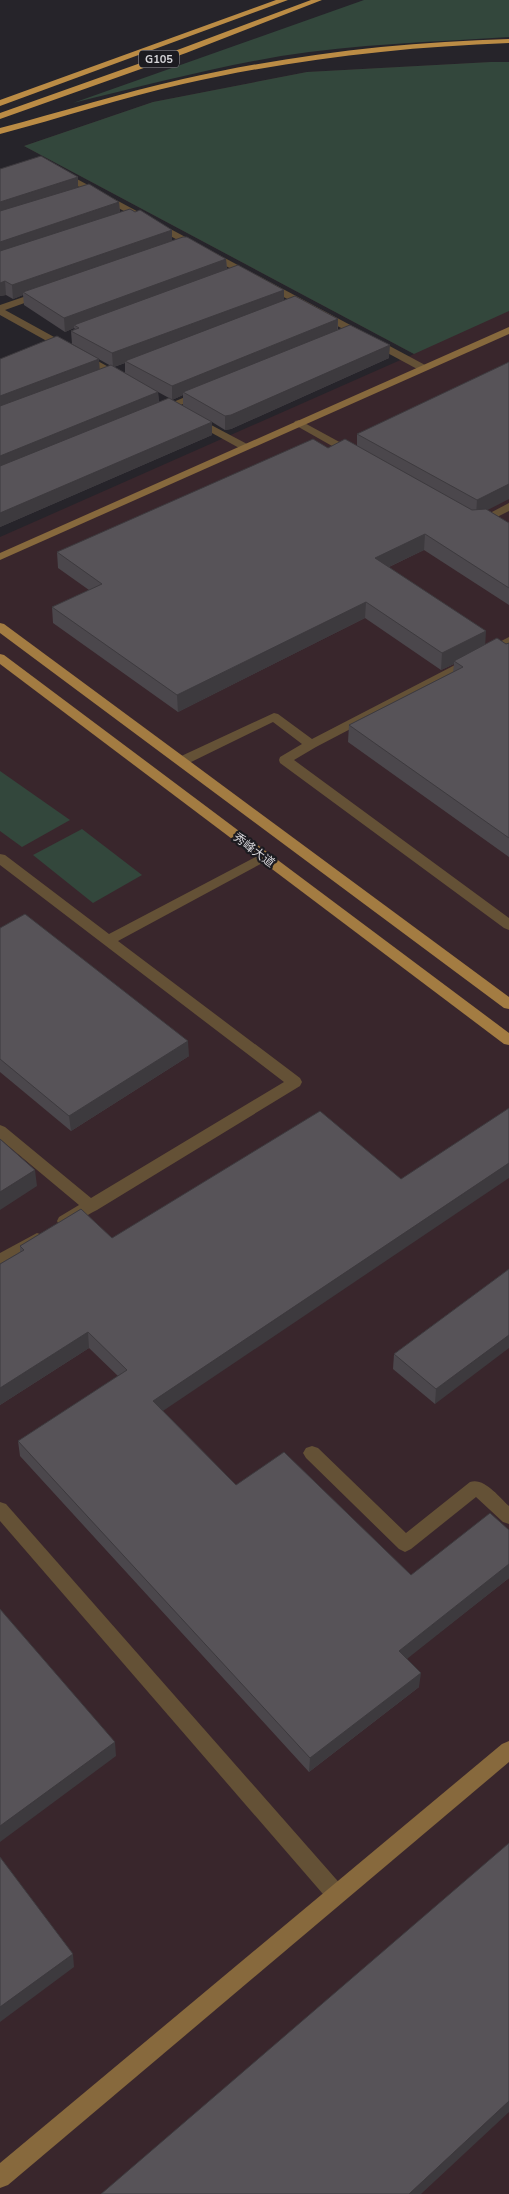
<svg xmlns="http://www.w3.org/2000/svg" width="509" height="2194" font-family="'Nunito Sans','Noto Sans SC',sans-serif">
<style>
.industrial{fill:#39262c}
.green{fill:#33473c}
.lines{fill:none;stroke-linecap:round;stroke-linejoin:round}
.street{fill:#645136;fill-rule:evenodd}
.secondary{fill:#87693d;fill-rule:evenodd}
.primary{fill:#a37c42;fill-rule:evenodd}
.highway{fill:#bb8c45;fill-rule:evenodd}
.wall{fill:#4b474c;fill-rule:evenodd}
.shaded-wall{fill:#3d3a3e}
.building{fill:#575358;stroke:#3d3a3e}
.labels{text-anchor:middle;stroke-width:4.5;stroke-linejoin:round;paint-order:stroke}
.shield{fill:#1c1b20;stroke:#9e9da2;stroke-width:1}
.shield-label{font-size:11px;font-weight:bold;fill:#d6d5d9}
.street-label{font-size:12px;fill:#d6d5d9;stroke:#1c1b20}
</style>
<rect width="100%" height="100%" fill="#26242a"/>
<!-- industrial -->
<polygon class="industrial" points="491,62 509,62 509,2194 0,2194 0,537 414,354 24,146 153,102 307,72"/>
<!-- green -->
<g class="green">
<path d="M364 0H509V37C433 42 356 44 281 56 211 68 142 86 73 103Z"/>
<polygon points="491,62 509,62 509,311 414,354 24,146 153,102 307,72"/>
<polygon points="0,771 70,820 22,847 0,831"/>
<polygon points="82,829 142,875 93,903 33,855"/>
</g>
<g class="lines">
<!-- street -->
<g class="street">
<polygon points="60,170 427,366 428,368 423,371 419,370 57,175 57,171"/>
<polygon points="41,291 46,294 44,296 5,310 125,376 125,380 117,380 0,315 0,305"/>
<polygon points="202,390 206,391 207,393 206,395 163,412 159,413 154,410"/>
<polygon points="196,417 249,445 250,447 245,450 241,449 192,422 191,420"/>
<polygon points="299,420 356,451 357,453 352,456 348,455 295,425 294,423 295,421"/>
<polygon points="509,503 509,511 481,525 473,525 471,523"/>
<polygon points="509,637 509,646 316,747 294,760 509,918 509,930 504,928 280,763 279,760 280,757 302,744 273,722 187,764 182,765 176,761 177,758 274,713 278,714 312,739"/>
<path d="M263 853 268 854 270 857 268 860 118 941 300 1078 302 1082 300 1086 97 1210C85 1215 73 1229 59 1225L57 1221 59 1217 79 1205 0 1139V1125L5 1127 91 1198 284 1082 0 865V854L5 855 109 934Z"/>
<polygon points="37,1233 43,1235 45,1239 43,1243 0,1267 0,1253"/>
<path d="M312 1446 318 1448 406 1533 470 1482C484 1477 499 1497 509 1506V1524L503 1522 476 1497 411 1549 405 1552 399 1549 306 1458 303 1453 306 1448Z"/>
<polygon points="0,1502 6,1504 343,1887 346,1894 343,1901 336,1904 329,1901 0,1521"/>
</g>
<!-- secondary -->
<g class="secondary">
<polygon points="509,327 509,334 0,560 0,553"/>
<polygon points="509,1741 509,1762 8,2185 0,2188 0,2163 502,1744"/>
</g>
<!-- primary -->
<g class="primary">
<polygon points="0,623 4,624 509,997 509,1009 504,1008 0,633"/>
<polygon points="0,654 4,655 509,1033 509,1045 504,1044 0,664"/>
</g>
<!-- highway -->
<g class="highway">
<polygon points="276,0 288,0 0,106 0,100"/>
<polygon points="311,0 322,0 186,53 0,119 0,113 180,49"/>
<path d="M509 39V43C399 47 290 60 183 84 121 98 61 118 0 134V128C61 112 121 93 183 79 290 55 399 42 509 39Z"/>
</g>
</g>
<!-- wall -->
<g class="wall">
<path d="M0 169 78 177V187L119 202 120 212 172 230V240L226 259 227 269 284 290V300L338 319V330L389 358 231 429 225 430 212 422V435L0 527V359H99V370L111 366 72 344 71 331 75 329 74 328 65 332 24 305 23 295 13 299 6 295 0 296ZM125 363V374L114 367ZM158 392 169 398 159 403ZM183 395V406L172 400Z"/>
<polygon points="509,362 488,510 509,523 509,605 424,550 389,567 485,645 506,644 509,643 509,857 348,742 349,725 453,672 454,664 441,670 365,618 178,712 53,623 52,607 89,590 58,568 57,552 328,448 357,446 357,434"/>
<polygon points="0,928 189,1056 71,1131 0,1072"/>
<polygon points="81,1209 163,1411 236,1485 411,1575 509,1530 509,1578 407,1658 419,1687 309,1772 20,1456 18,1441 118,1376 89,1348 0,1405 0,1264 20,1252 20,1246"/>
<polygon points="509,1269 435,1404 393,1369 394,1354"/>
</g>
<!-- shaded-wall -->
<g class="shaded-wall">
<polygon points="78,177 78,190 0,215 0,202"/>
<polygon points="119,202 120,215 0,255 0,242"/>
<polygon points="172,230 172,243 23,292 23,295 13,299 12,285"/>
<polygon points="226,259 227,272 74,325 74,328 65,332 64,318"/>
<polygon points="5,281 6,295 0,296 0,283"/>
<polygon points="284,290 284,303 125,361 125,363 113,367 112,353"/>
<polygon points="338,319 337,332 183,392 183,395 172,400 172,386"/>
<polygon points="390,345 389,358 231,429 225,430 225,416"/>
<polygon points="99,359 100,373 0,410 0,396"/>
<polygon points="158,392 159,406 0,470 0,456"/>
<polygon points="212,422 212,435 0,527 0,513"/>
<polygon points="509,484 509,499 476,516 477,500"/>
<polygon points="425,534 424,550 374,574 375,558"/>
<polygon points="366,602 365,618 178,712 177,695"/>
<polygon points="486,631 485,648 454,661 454,664 441,670 442,653"/>
<polygon points="188,1041 189,1056 71,1131 69,1116"/>
<polygon points="509,1163 509,1178 154,1417 153,1401"/>
<polygon points="35,1170 37,1186 0,1210 0,1192"/>
<polygon points="88,1332 89,1348 0,1405 0,1388"/>
<polygon points="509,1335 509,1348 435,1404 436,1389"/>
<polygon points="509,1564 509,1578 398,1666 399,1651"/>
<polygon points="421,1673 419,1687 309,1772 310,1758"/>
<polygon points="115,1742 116,1756 0,1842 0,1826"/>
<polygon points="73,1954 74,1967 0,2022 0,2007"/>
<polygon points="509,2101 509,2112 421,2194 409,2194"/>
</g>
<!-- building -->
<g class="building">
<polygon points="41,156 78,177 0,202 0,169"/>
<polygon points="89,184 119,202 0,242 0,211"/>
<polygon points="130,209 135,212 140,210 172,230 12,285 5,281 0,283 0,251"/>
<polygon points="183,237 187,237 226,259 64,318 23,292"/>
<polygon points="238,265 284,290 112,353 71,331 79,328 74,325"/>
<polygon points="295,296 338,319 172,386 125,361"/>
<polygon points="350,325 390,345 231,415 225,416 183,392"/>
<polygon points="57,336 99,359 0,396 0,359"/>
<polygon points="509,362 509,484 477,500 357,434"/>
<polygon points="111,365 158,392 0,456 0,406"/>
<polygon points="169,398 212,422 0,513 0,466"/>
<polygon points="313,439 328,448 345,439 472,510 486,509 509,523 509,588 425,534 375,558 486,631 442,653 366,602 177,695 52,607 102,584 57,552"/>
<polygon points="497,638 506,644 509,643 509,838 349,725 463,667 454,661"/>
<polygon points="25,914 188,1041 69,1116 0,1059 0,928"/>
<polygon points="509,1108 509,1163 153,1401 236,1485 284,1452 411,1575 490,1513 509,1530 509,1564 399,1651 421,1673 310,1758 18,1441 127,1370 88,1332 0,1388 0,1264 24,1250 20,1246 81,1209 112,1238 320,1111 401,1179"/>
<polygon points="0,1139 35,1170 0,1192"/>
<polygon points="509,1269 509,1335 436,1389 394,1354"/>
<polygon points="0,1609 115,1742 0,1826"/>
<polygon points="509,1843 509,2101 409,2194 101,2194"/>
<polygon points="0,1857 73,1954 0,2007"/>
</g>
<g class="labels">
<!-- shield labels -->
<rect class="shield" x="139" y="50.5" width="40" height="17" rx="4"/>
<g class="shield-label">
<text x="159" y="63">G105</text>
</g>
<!-- street labels -->
<g class="street-label">
<text transform="translate(254 850) rotate(37)" y="4">秀峰大道</text>
</g>
</g>
</svg>
